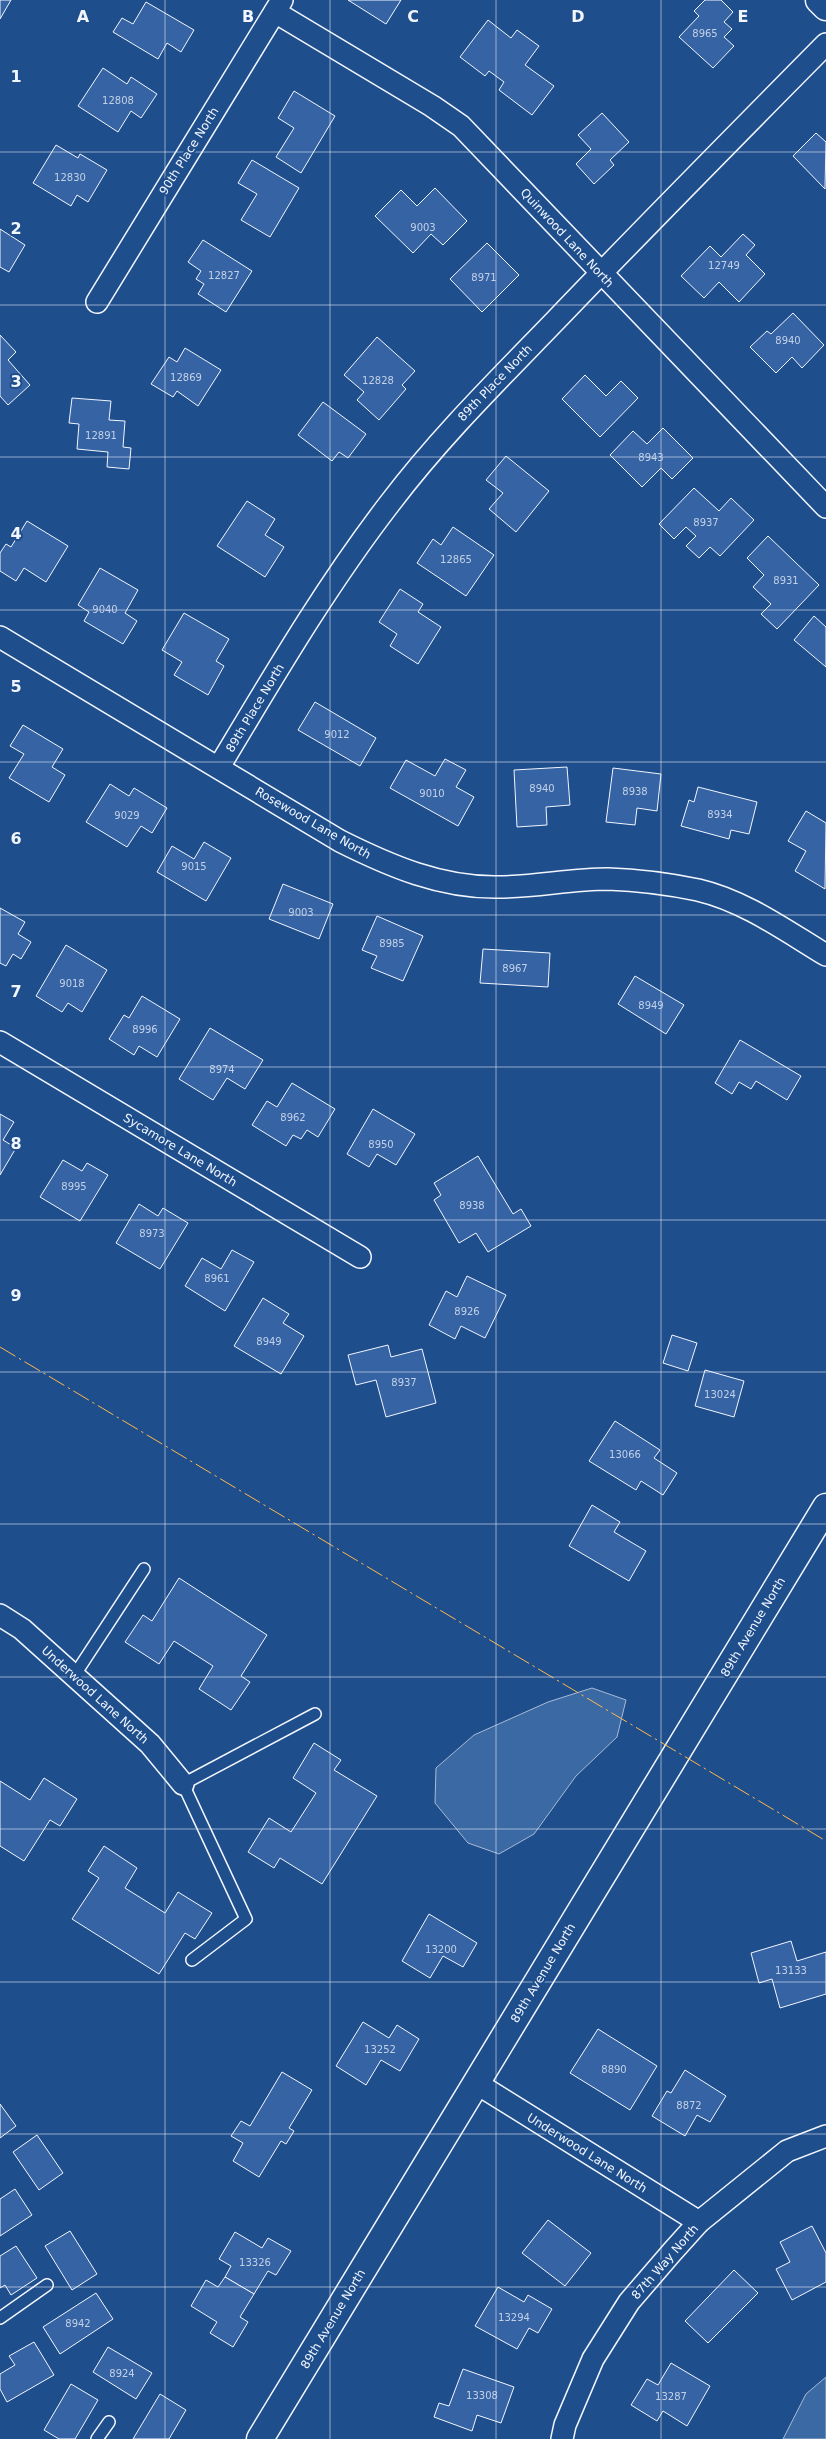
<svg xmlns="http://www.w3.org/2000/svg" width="826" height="2439" font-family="'DejaVu Sans',sans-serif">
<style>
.water{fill:#3b69a3;stroke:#a8bbd7}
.building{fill:#3563a3;stroke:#f2f6ff}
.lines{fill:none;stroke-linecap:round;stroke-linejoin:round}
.service-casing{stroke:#f2f6ff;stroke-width:14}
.minor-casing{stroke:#f2f6ff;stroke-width:24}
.tertiary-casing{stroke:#f2f6ff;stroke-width:29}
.service{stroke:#1f4e8c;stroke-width:11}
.minor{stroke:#1f4e8c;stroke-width:21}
.tertiary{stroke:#1f4e8c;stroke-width:26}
.power{stroke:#ffb74d;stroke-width:1;stroke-dasharray:18 4 2.5 4;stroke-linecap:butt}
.grid{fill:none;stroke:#f2f6ff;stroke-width:1;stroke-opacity:0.55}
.labels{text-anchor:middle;stroke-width:4;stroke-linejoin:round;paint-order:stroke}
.number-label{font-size:10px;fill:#c3d1e8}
.street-label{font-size:12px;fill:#f2f6ff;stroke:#1f4e8c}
.grid-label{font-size:16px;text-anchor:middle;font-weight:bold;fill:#f2f6ff;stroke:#1f4e8c;stroke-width:4;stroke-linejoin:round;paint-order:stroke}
</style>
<rect width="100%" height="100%" fill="#1f4e8c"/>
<!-- water -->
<g class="water">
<polygon points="592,1688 626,1700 617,1737 576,1776 534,1834 499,1854 468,1843 435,1803 436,1768 474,1735 548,1702"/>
<polygon points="826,2377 826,2439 783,2439 806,2394"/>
</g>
<!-- building -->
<g class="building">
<polygon points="0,0 11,0 0,19"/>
<polygon points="348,0 401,0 386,24"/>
<polygon points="705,0 721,0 733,12 724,22 732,29 724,37 734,46 713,68 679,37 699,16 694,11"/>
<polygon points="146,2 194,30 181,52 167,43 158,59 113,32 122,18 133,24"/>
<polygon points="488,20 511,38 517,30 539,46 525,65 554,86 532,115 499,90 504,82 489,71 485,76 460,57"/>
<polygon points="103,68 127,84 131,77 157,94 141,118 131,111 118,132 78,106"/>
<polygon points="294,91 335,116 301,173 276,157 294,128 278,118"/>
<polygon points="602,113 629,142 610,160 614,165 594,184 576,164 591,149 578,135"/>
<polygon points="816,133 826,142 825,189 793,156"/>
<polygon points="56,145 78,158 80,154 107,170 88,202 77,195 71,206 33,183"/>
<polygon points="252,160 299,188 270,237 241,220 257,194 238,183"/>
<polygon points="435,188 467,221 443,245 431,234 413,253 375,216 401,190 417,206"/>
<polygon points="0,229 25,245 9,272 0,267"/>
<polygon points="743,234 755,245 746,255 765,274 739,302 719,282 704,298 681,276 710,246 721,257"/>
<polygon points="203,240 252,271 226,312 198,294 204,284 196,279 201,271 188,262"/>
<polygon points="487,243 519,275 482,312 450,279"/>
<polygon points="793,313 824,345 802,368 792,357 776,373 750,347 767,331 771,334"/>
<polygon points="0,335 16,352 8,360 30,385 8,405 0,396"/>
<polygon points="377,337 415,371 402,385 406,389 379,420 357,400 364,392 344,375"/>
<polygon points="185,348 221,370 198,406 177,391 173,397 151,384 169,357 177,362"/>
<polygon points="585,375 606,396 621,381 638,398 600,437 562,399"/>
<polygon points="72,398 111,401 109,420 125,421 123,447 131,448 129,469 107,467 108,452 77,449 79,424 69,423"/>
<polygon points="323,402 366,434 348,458 339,452 332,461 298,435"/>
<polygon points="663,428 693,458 672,479 661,468 642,487 610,455 633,431 647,444"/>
<polygon points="506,456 549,491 516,532 489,509 503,493 486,480"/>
<polygon points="694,488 719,511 731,498 754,520 720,556 710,547 699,558 686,546 696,536 686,527 674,539 659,524"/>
<polygon points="247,501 275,519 265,535 284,547 265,577 217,546"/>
<polygon points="27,521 68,546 46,582 24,568 16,581 0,571 0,553 6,544 11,547"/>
<polygon points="453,527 494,555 466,596 417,563 433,539 441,545"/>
<polygon points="768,536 819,585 777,629 761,614 771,604 753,587 764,575 747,558"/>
<polygon points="100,568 138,590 125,613 137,621 123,644 84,621 89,612 78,605"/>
<polygon points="400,589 423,604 418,612 441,627 418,664 390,646 397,634 379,622"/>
<polygon points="184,613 229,639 216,661 224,666 208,695 174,675 182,662 162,650"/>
<polygon points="814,616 826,627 826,667 794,640"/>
<polygon points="315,702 376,738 360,766 298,730"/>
<polygon points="23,725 63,749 52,767 65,775 49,802 9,778 24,754 10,746"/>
<polygon points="445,759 466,770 456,787 474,797 458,826 390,788 406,760 435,776"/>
<polygon points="567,767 570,805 546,807 547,825 517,827 514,770"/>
<polygon points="613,768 661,774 657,811 637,808 635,825 606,822"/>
<polygon points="110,784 129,796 134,788 167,808 152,833 141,826 127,847 86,822"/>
<polygon points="698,787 757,802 749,834 731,830 729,839 681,826 689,800 694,802"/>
<polygon points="806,811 826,823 825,889 795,871 806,851 788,841"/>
<polygon points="204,842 231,858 206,901 157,872 172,846 194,859"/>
<polygon points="283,884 333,904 319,939 269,919"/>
<polygon points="0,908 25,922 18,934 31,942 21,959 13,954 6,966 0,963"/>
<polygon points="377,916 423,936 403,981 371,968 377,956 362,950"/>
<polygon points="66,945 107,970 82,1012 68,1003 62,1012 36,996"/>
<polygon points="483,949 550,953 548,987 480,983"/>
<polygon points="635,976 684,1005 666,1034 618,1004"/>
<polygon points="142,996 180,1019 157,1057 139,1046 134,1055 109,1039 124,1015 129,1018"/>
<polygon points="210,1028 263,1060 245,1089 227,1078 213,1100 179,1079"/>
<polygon points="740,1040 801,1076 787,1100 756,1081 751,1089 739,1082 732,1094 715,1083"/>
<polygon points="292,1083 335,1109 318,1137 307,1130 301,1139 293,1135 286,1146 252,1125 267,1101 277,1107"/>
<polygon points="373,1109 415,1134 396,1165 377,1154 369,1167 347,1154"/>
<polygon points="0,1114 14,1122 3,1140 16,1148 0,1175"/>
<polygon points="478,1156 513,1214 521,1209 531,1226 488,1252 476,1233 459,1243 434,1200 441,1195 434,1183"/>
<polygon points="63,1160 82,1171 87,1163 108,1175 80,1221 40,1197"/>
<polygon points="139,1204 158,1216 163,1208 188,1223 160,1269 116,1243"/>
<polygon points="232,1250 254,1262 225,1311 185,1286 202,1258 221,1269"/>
<polygon points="467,1276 506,1295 485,1338 461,1326 455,1339 429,1325 446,1291 457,1297"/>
<polygon points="263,1298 289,1314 283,1323 304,1336 281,1374 234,1346"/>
<polygon points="672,1335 697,1343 688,1371 663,1363"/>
<polygon points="388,1345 391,1357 422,1349 436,1403 386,1417 376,1380 356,1385 348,1355"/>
<polygon points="705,1370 744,1381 734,1417 695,1406"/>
<polygon points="615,1421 660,1450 654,1458 677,1473 663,1495 641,1481 636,1490 589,1461"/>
<polygon points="592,1505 620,1522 614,1532 646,1551 629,1581 569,1546"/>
<polygon points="179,1578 267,1635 241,1676 250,1682 231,1710 199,1689 213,1666 174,1641 159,1664 125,1642 143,1615 152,1621"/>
<polygon points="314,1743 341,1760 334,1770 377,1796 322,1884 280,1858 274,1868 248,1852 269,1818 291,1832 316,1793 293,1778"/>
<polygon points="44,1778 77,1799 60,1826 50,1820 24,1861 0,1846 0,1781 30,1800"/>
<polygon points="104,1846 137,1868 125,1888 165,1913 178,1892 212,1913 195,1939 185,1933 159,1974 72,1919 99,1878 88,1871"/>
<polygon points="429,1914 477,1943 463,1967 443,1956 430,1978 402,1961"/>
<polygon points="791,1941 797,1961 826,1952 826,1994 780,2008 772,1979 759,1983 751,1953"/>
<polygon points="363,2022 389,2038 397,2025 419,2039 400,2071 381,2060 366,2085 336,2066"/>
<polygon points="598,2029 657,2066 630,2110 570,2073"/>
<polygon points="685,2070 726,2096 710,2122 697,2115 685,2136 652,2116 667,2091 671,2093"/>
<polygon points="282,2072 312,2090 289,2128 294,2131 286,2144 281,2141 259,2177 233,2161 243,2143 231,2136 241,2121 250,2126"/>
<polygon points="0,2104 16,2126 0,2138"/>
<polygon points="37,2135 63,2173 39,2190 13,2152"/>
<polygon points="15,2189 32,2215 0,2236 0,2199"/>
<polygon points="548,2220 591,2253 565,2286 522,2253"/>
<polygon points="812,2226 826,2253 826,2282 792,2300 776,2269 790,2262 780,2242"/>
<polygon points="70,2231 97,2274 72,2290 45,2246"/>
<polygon points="235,2232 262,2248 268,2238 291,2251 276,2275 268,2271 254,2294 225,2277 231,2266 219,2259"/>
<polygon points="16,2246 37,2278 11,2295 5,2285 0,2288 0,2256"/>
<polygon points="734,2270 758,2293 708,2343 685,2321"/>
<polygon points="225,2277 254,2294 240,2317 248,2322 233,2347 210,2333 217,2322 191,2306 206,2280 218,2287"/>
<polygon points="498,2287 524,2302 528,2295 552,2309 538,2333 529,2328 517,2349 475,2326"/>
<polygon points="96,2293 113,2319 60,2354 43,2327"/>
<polygon points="34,2342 54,2375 7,2402 0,2389 0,2374 15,2365 9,2356"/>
<polygon points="108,2347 152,2373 136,2399 93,2372"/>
<polygon points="671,2363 710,2386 687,2426 663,2411 657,2421 631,2405 647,2379 658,2385"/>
<polygon points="463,2369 514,2387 501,2423 477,2415 472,2431 434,2417 439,2403 449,2406"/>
<polygon points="71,2384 98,2400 75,2439 59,2439 44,2430"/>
<polygon points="160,2394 186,2410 169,2439 133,2439"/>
</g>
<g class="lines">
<defs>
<g id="service">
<polyline points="74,1676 144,1569"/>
<polyline points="192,1960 246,1919 183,1784 315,1714"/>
<polyline points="0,2318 47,2285"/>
<polyline points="97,2439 109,2422"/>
</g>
<g id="minor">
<polyline points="275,12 432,106 461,126 826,507"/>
<polyline points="97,302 282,0"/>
<path d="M0 637 340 841C390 866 441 888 498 887 535 887 571 879 608 879 638 880 669 884 698 890 745 901 786 931 826 955"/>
<path d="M219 767C273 677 326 586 390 503 440 437 499 379 556 320 645 227 736 135 826 44"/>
<polyline points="0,1042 360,1257"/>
<polyline points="0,1615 22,1629 150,1744 183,1784"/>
<polyline points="476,2083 699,2222"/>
<polyline points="562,2439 565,2425 593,2359 629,2302 672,2252 699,2222 787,2151 826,2136"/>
</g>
<g id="tertiary">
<polyline points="819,0 826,7"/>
<polyline points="260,2439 826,1507"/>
</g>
</defs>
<!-- service casing -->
<use href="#service" class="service-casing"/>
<!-- minor casing -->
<use href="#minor" class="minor-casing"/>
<!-- tertiary casing -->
<use href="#tertiary" class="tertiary-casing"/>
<!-- service -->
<use href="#service" class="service"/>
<!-- minor -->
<use href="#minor" class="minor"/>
<!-- tertiary -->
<use href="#tertiary" class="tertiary"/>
<!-- power -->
<polyline class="power" points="0,1347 826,1841"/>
</g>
<!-- grid -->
<path class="grid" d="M165 0V2439M330 0V2439M496 0V2439M661 0V2439M0 152H826M0 305H826M0 457H826M0 610H826M0 762H826M0 915H826M0 1067H826M0 1220H826M0 1372H826M0 1524H826M0 1677H826M0 1829H826M0 1982H826M0 2134H826M0 2287H826"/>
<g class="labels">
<!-- number labels -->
<g class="number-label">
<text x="705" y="37">8965</text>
<text x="118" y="104">12808</text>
<text x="70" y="181">12830</text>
<text x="423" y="231">9003</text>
<text x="724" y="269">12749</text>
<text x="224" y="279">12827</text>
<text x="484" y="281">8971</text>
<text x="788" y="344">8940</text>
<text x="186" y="381">12869</text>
<text x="378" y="384">12828</text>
<text x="101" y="439">12891</text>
<text x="651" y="461">8943</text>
<text x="706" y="526">8937</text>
<text x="456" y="563">12865</text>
<text x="786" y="584">8931</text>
<text x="105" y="613">9040</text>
<text x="337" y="738">9012</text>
<text x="542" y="792">8940</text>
<text x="635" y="795">8938</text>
<text x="432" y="797">9010</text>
<text x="720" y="818">8934</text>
<text x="127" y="819">9029</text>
<text x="194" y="870">9015</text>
<text x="301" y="916">9003</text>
<text x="392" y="947">8985</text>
<text x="515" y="972">8967</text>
<text x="72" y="987">9018</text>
<text x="651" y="1009">8949</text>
<text x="145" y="1033">8996</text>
<text x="222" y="1073">8974</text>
<text x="293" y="1121">8962</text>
<text x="381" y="1148">8950</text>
<text x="74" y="1190">8995</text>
<text x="472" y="1209">8938</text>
<text x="152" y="1237">8973</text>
<text x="217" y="1282">8961</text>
<text x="467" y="1315">8926</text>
<text x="269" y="1345">8949</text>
<text x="404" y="1386">8937</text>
<text x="720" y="1398">13024</text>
<text x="625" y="1458">13066</text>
<text x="441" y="1953">13200</text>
<text x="791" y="1974">13133</text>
<text x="380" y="2053">13252</text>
<text x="614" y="2073">8890</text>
<text x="689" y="2109">8872</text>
<text x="255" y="2266">13326</text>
<text x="514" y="2321">13294</text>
<text x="78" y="2327">8942</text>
<text x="122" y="2377">8924</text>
<text x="482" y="2399">13308</text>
<text x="671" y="2400">13287</text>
</g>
<!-- street labels -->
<g class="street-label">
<text transform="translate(189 151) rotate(-58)" y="4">90th Place North</text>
<text transform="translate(567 238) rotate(47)" y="4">Quinwood Lane North</text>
<text transform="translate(495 383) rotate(-46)" y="4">89th Place North</text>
<text transform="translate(255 708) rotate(-59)" y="4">89th Place North</text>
<text transform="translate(313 823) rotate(30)" y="4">Rosewood Lane North</text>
<text transform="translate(180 1150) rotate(31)" y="4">Sycamore Lane North</text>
<text transform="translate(753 1627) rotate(-59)" y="4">89th Avenue North</text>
<text transform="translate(95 1695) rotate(42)" y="4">Underwood Lane North</text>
<text transform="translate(543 1973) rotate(-59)" y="4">89th Avenue North</text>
<text transform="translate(587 2153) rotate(32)" y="4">Underwood Lane North</text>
<text transform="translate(665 2262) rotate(-49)" y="4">87th Way North</text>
<text transform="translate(333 2319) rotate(-59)" y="4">89th Avenue North</text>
</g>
</g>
<g class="grid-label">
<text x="83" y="22">A</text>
<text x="248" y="22">B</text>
<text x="413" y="22">C</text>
<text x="578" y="22">D</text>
<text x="743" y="22">E</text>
<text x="16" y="82">1</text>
<text x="16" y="234">2</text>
<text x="16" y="387">3</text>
<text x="16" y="539">4</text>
<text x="16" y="692">5</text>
<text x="16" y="844">6</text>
<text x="16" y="997">7</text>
<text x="16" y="1149">8</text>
<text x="16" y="1301">9</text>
</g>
</svg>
